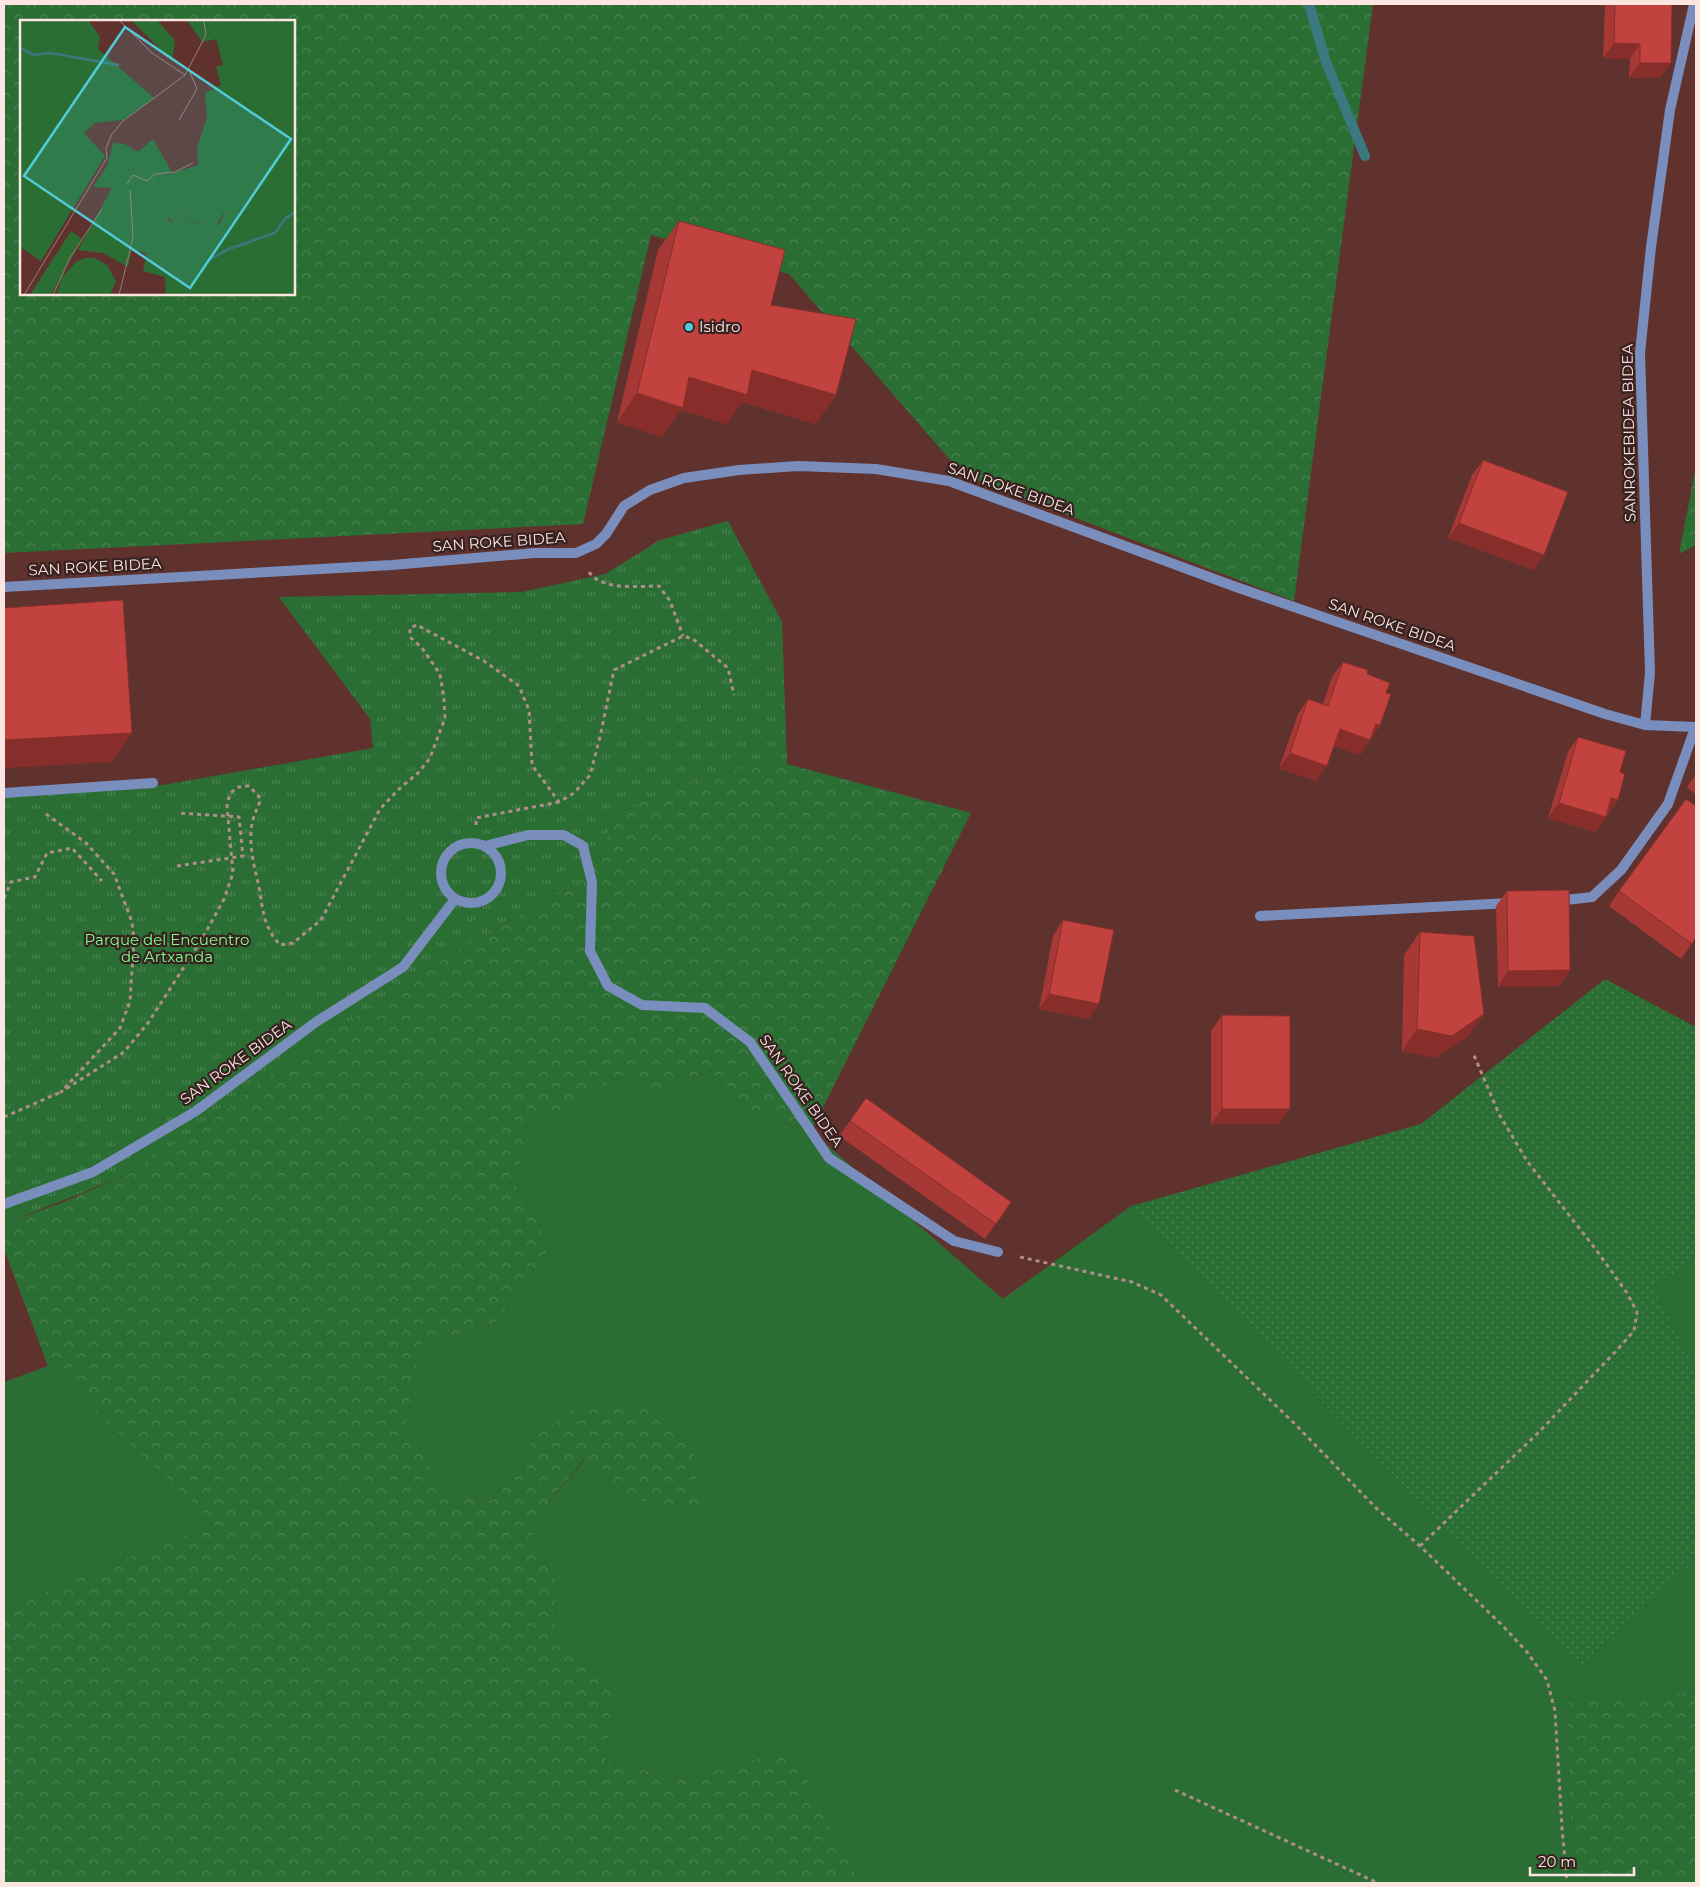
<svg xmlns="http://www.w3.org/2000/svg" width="1700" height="1887" font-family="Montserrat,sans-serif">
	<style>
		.grass { fill: #2b6e34 }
		.forest { fill: url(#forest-crowns); fill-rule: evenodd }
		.park { fill: url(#park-tufts) }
		.garden { fill: url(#garden-dots) }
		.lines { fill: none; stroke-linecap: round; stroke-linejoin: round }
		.stream { stroke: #3b7981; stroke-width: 10 }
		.path { stroke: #b08d8a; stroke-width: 3; stroke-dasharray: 4 4; stroke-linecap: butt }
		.service { stroke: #798ebc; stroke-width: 10 }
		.minor { stroke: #798ebc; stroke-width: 10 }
		.path-bridge { stroke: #b08d8a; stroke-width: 3; stroke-dasharray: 4 4; stroke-linecap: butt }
		.wall { fill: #a63935 }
		.shaded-wall { fill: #872e2b }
		.building { fill: #c1423e; stroke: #872e2b }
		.poi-dot { fill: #52cbd9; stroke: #36211f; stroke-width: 2 }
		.labels { text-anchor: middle; stroke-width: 4.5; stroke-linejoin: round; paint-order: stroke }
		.poi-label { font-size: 15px; fill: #fde5e2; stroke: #36211f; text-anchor: start }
		.street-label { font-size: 15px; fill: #fde5e2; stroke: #36211f }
		.park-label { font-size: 15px; fill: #7eff8b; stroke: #36211f }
		.inset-river { fill: none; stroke: #3b7981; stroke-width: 2.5 }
		.inset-road { fill: none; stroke: #9e7a76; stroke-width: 1 }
		.view { fill: #52cbd9; fill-opacity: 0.15; stroke: #52cbd9; stroke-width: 2.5 }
		.inset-edge { fill: none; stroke: #fde5e2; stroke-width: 2.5 }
	</style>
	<defs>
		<pattern id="forest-crowns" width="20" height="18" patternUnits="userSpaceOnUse" patternTransform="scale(1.25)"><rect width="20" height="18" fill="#2b6e34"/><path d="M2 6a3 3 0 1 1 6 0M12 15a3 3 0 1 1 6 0" fill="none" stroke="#4b8351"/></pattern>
		<pattern id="park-tufts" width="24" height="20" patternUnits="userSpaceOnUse" patternTransform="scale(1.25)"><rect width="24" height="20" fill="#2b6e34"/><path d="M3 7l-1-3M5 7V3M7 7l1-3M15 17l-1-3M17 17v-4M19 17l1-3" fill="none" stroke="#4b8351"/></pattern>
		<pattern id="garden-dots" width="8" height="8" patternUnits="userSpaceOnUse" patternTransform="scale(1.25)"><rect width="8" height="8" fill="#2b6e34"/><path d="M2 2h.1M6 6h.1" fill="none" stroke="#4b8351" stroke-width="1.8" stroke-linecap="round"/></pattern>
	</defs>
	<rect width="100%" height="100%" fill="#5f322e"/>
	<path class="grass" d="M 710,1071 L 755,1112 L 811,1131 L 1003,1299 L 1131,1206 L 1580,1667 L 1696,1560 L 1696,1691 L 1566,1704 L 1573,1883 L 860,1883 L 792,1751 L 681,1780 L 606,1760 L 613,1679 L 556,1637 L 555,1580 L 529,1527 L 585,1459 L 621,1498 L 698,1508 L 540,1432 L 492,1500 L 444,1492 L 406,1425 L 420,1345 L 495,1323 L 551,1247 L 516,1185 L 528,1123 L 578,1105 L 617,1077 L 660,1090 Z
		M 1696,1257 L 1696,1370 L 1653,1288 Z
		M 48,1366 L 215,1523 L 4,1608 L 4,1382 Z"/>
	<path class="forest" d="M 4,4 L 1373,4 L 1294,601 L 963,475 L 789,274 L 651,235 L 583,524 L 4,553 ZM 21,21 L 294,21 L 294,294 L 21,294 Z
		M 1696,466 L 1696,545 L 1679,554 Z
		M 787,764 L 971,813 L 811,1131 L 755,1112 L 710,1071 L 660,1090 L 617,1077 L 578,1105 L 528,1123 L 516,1185 L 551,1247 L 495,1323 L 420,1345 L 406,1425 L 444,1492 L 492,1500 L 540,1432 L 572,1411 L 643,1405 L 694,1449 L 698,1508 L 621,1498 L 584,1459 L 529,1527 L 555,1580 L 556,1637 L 613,1679 L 606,1760 L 681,1780 L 792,1750 L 860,1883 L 4,1883 L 4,1608 L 214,1523 L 48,1366 L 4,1249 L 4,1224 L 61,1203 L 129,1174 L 217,1117 L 273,1071 L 447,957 L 523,913 L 569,889 L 600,865 L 612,817 L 677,785 L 752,766 Z
		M 1696,1691 L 1696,1883 L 1573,1883 L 1566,1703 Z"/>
	<path class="park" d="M 728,521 L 782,622 L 787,764 L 752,766 L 677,785 L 612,817 L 600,866 L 569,889 L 523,913 L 447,957 L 273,1071 L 217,1117 L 129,1174 L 4,1224 L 4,793 L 163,785 L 373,748 L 370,719 L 279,597 L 522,592 L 605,574 L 660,540 Z"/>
	<path class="garden" d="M 1605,979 L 1696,1027 L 1696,1257 L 1653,1288 L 1696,1370 L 1696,1560 L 1580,1667 L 1131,1206 L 1421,1124 Z"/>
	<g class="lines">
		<path class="stream" d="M 1309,4 L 1326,62 L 1365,156"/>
		<path class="path" d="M 589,572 C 602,591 639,586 659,586 L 670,601 L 683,636
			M 46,814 L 86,843 L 114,874 L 132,922 L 134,940 L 130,1001 L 120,1028 L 61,1092 L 124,1052 L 148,1023 L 202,939 L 224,899 L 233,873 L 227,806 C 229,792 235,785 249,786 L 261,799 C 256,811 251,821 251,833 C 250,852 255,869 259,887 C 263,910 263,926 280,945 L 293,943 L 321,920 L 380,809 L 399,789 L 418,773 L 430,758 L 445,718 L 444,699 L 440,674 L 422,648 L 410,637 L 410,628 L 417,625 L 484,661 L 519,686 L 529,710 L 532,765 L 559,802 L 574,793 L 590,775 L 600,737 L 614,670 L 683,636 L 693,639 L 728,668 L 734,695
			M 476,825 L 476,818 L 559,802
			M 4,898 L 11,882 L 35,877 L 47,853 L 72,848 L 102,881
			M 4,1117 L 61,1092
			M 1020,1257 L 1132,1282 L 1161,1295 L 1295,1424 L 1376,1508 L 1420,1546 L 1503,1626 L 1527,1652 L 1547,1680 L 1555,1711 L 1562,1828 L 1567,1883
			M 1420,1546 L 1538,1433 L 1617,1350 L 1634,1331 L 1637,1312 L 1627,1293 L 1597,1251 L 1527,1161 L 1499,1114 L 1473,1053
			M 1175,1790 L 1378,1883"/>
		<path class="service" d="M 4,793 L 153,783
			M 485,846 L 528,835 L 564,835 L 583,846 L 592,882 L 590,951 L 608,986 L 642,1005 L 705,1008 L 750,1042 L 829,1158 L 954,1241 L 998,1252
			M 1557,901 L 1592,897 L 1621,870 L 1668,804 L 1695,728
			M 1260,916 L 1510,903"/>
		<path class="minor" d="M 4,587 L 392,565 L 535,553 L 576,553 L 596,544 L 606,534 L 624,506 L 650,490 L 684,478 L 739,470 L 798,466 L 876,469 L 949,481 L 1236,587 L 1605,714 L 1645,725 L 1696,727
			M 1645,725 L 1650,673 L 1640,353 L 1651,247 L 1670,110 L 1694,4
			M441 873a30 30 0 1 1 60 0a30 30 0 1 1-60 0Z
			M 4,1204 L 93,1172 L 196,1111 L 316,1022 L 403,967 L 455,899"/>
		<path class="path-bridge" d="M 177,866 L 243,856 L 239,817 L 179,813"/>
	</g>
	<path class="wall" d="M 1605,4 L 1672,4 L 1660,78 L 1629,78 L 1630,59 L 1603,58 Z
		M 679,221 L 771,305 L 816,424 L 742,402 L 727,424 L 681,410 L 662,437 L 617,422 L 658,250 Z
		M 1483,460 L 1534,570 L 1448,538 L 1472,475 Z
		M 1343,662 L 1367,674 L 1386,693 L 1380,725 L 1360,755 L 1334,746 L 1316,781 L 1279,768 L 1298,714 L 1308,699 L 1323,704 L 1332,677 Z
		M 1578,737 L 1620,772 L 1618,800 L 1596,832 L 1548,818 L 1568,752 Z
		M 1696,774 L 1696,795 L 1687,787 Z
		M 1507,891 L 1570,970 L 1559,986 L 1498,987 L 1496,906 Z
		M 1619,891 L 1696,938 L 1681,959 L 1609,906 Z
		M 1063,920 L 1089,1019 L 1039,1009 L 1053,936 Z
		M 1420,932 L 1484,1014 L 1468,1036 L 1436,1058 L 1402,1051 L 1404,955 Z
		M 1222,1015 L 1279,1124 L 1211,1124 L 1211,1031 Z
		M 866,1098 L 1011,1202 L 985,1239 L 839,1136 Z"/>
	<path class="shaded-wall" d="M 1614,43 L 1640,44 L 1630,59 L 1603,58 Z
		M 1640,63 L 1671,63 L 1660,78 L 1629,78 Z
		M 752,370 L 836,395 L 816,424 L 742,402 L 727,424 L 681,410 L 662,437 L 617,422 L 637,393 L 689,377 Z
		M 1459,523 L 1544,555 L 1534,570 L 1448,538 Z
		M 1376,724 L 1380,725 L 1360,755 L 1329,744 L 1340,729 Z
		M 132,733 L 112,762 L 4,768 L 4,740 Z
		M 1290,753 L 1327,766 L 1316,781 L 1279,768 Z
		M 1611,798 L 1618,800 L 1607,815 L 1601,813 Z
		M 1559,803 L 1606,817 L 1596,832 L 1548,818 Z
		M 1570,970 L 1559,986 L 1498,987 L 1508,971 Z
		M 1049,994 L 1099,1004 L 1089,1019 L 1039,1009 Z
		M 1484,1014 L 1468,1036 L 1436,1058 L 1402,1051 L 1417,1029 Z
		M 1222,1109 L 1290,1109 L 1279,1124 L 1211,1124 Z"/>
	<path class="building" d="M 1615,4 L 1672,4 L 1671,63 L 1640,63 L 1640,44 L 1614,43 Z
		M 679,221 L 785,250 L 771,305 L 856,319 L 836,395 L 752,370 L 747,395 L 689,377 L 683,408 L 637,393 Z
		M 1483,460 L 1568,492 L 1544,555 L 1459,523 Z
		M 123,600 L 132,733 L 4,740 L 4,608 Z
		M 1343,662 L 1368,670 L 1367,674 L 1390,683 L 1386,693 L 1391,694 L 1380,725 L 1376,724 L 1370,740 L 1340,729 L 1327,766 L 1290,753 L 1308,699 L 1328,706 Z
		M 1578,737 L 1626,751 L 1620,772 L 1625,774 L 1618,800 L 1611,798 L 1606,817 L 1559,803 Z
		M 1686,799 L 1696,806 L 1696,937 L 1692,944 L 1619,891 Z
		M 1569,890 L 1570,970 L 1508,971 L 1507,891 Z
		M 1063,920 L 1114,930 L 1099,1004 L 1049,994 Z
		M 1420,932 L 1474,936 L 1484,1014 L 1452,1036 L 1417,1029 Z
		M 1222,1015 L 1290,1016 L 1290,1109 L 1222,1109 Z
		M 866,1098 L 1011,1202 L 996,1224 L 850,1121 Z"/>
	<circle class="poi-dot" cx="689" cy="327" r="5"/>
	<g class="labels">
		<g class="poi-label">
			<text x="699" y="332">Isidro</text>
		</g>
		<g class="street-label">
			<text transform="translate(1629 433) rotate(-91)" y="5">SANROKEBIDEA BIDEA</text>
			<text transform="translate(1011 489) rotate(19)" y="5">SAN ROKE BIDEA</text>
			<text transform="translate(499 542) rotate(-4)" y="5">SAN ROKE BIDEA</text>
			<text transform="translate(95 567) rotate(-3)" y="5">SAN ROKE BIDEA</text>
			<text transform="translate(1392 625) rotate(19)" y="5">SAN ROKE BIDEA</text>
			<text transform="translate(236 1062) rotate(-36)" y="5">SAN ROKE BIDEA</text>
			<text transform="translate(801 1091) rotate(55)" y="5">SAN ROKE BIDEA</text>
		</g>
		<g class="park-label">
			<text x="167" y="945">Parque del Encuentro<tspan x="167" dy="17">de Artxanda</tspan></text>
		</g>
	</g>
	<g transform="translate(20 20)">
		<rect width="275" height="275" fill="#5f322e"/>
		<path d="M 181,0 L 275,0 L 275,103 L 254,107 L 271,135 L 243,195 L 205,191 L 195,207 L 170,200 L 167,191 L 178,184 L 162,194 L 165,202 L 162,206 L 154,205 L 134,176 L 140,157 L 178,145 L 177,128 L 244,116 L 215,87 L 215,65 L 201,65 L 196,47 L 203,45 L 201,38 L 211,34 L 211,16 L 182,22 ZM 151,228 L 145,257 L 123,251 L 127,233 ZM 65,238 L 75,238 L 87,245 L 96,261 L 90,275 L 36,275 L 42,257 L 57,241 Z" fill="#2b6e34"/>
		<path d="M 0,0 L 68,0 L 80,17 L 78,29 L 134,78 L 103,100 L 75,103 L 64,113 L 85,136 L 21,241 L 0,227 ZM 111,0 L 137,0 L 155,21 L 152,41 ZM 167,0 L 181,0 L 182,22 ZM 275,103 L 275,275 L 146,275 L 145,257 L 151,228 L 127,233 L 112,230 L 116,159 L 112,151 L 118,132 L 133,119 L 152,152 L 140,157 L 134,176 L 146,182 L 150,191 L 147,199 L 154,205 L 162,206 L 165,202 L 162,190 L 166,183 L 173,181 L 178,184 L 167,192 L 170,200 L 181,204 L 188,202 L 195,207 L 201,202 L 205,191 L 243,195 L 271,135 L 247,120 L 254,107 Z" fill="#2b6e34"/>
		<path d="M 93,123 L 105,124 L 118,132 L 112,151 L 116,159 L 115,215 L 108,247 L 83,233 L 58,230 L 92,168 L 73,167 L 87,146 ZM 51,211 L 62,219 L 31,275 L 10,275 Z" fill="#2b6e34"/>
		<path d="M 212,15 L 212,34 L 201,38 L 196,18 ZM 201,65 L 215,65 L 216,87 L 240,90 L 244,116 L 177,128 L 187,98 L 185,73 Z" fill="#2b6e34"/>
		<path class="inset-river" d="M 0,27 L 13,35 L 30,33 L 99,45M 189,240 L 209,229 L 255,213 L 265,199 L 275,192"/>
		<path class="inset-road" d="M 99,0 L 132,33 L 165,55M 159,100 L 177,69 L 169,50M 107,164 L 113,155 L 127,161 L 135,154 L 155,152 L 173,143M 4,275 L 87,138 L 86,128 L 92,114 L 103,101 L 165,55 L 186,15 L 184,0M 33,275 L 50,238 L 82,189M 99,275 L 113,218 L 110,170"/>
		<path class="view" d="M 105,7 L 271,119 L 170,268 L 4,156 Z"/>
		<rect width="275" height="275" class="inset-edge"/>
	</g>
	<rect width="1700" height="1887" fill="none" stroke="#fde5e2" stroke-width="10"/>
	<path d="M1530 1867v8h104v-8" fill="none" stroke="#fde5e2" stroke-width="2.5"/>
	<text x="1538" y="1867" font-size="15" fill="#fde5e2" stroke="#36211f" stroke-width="4" paint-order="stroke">20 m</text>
</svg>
